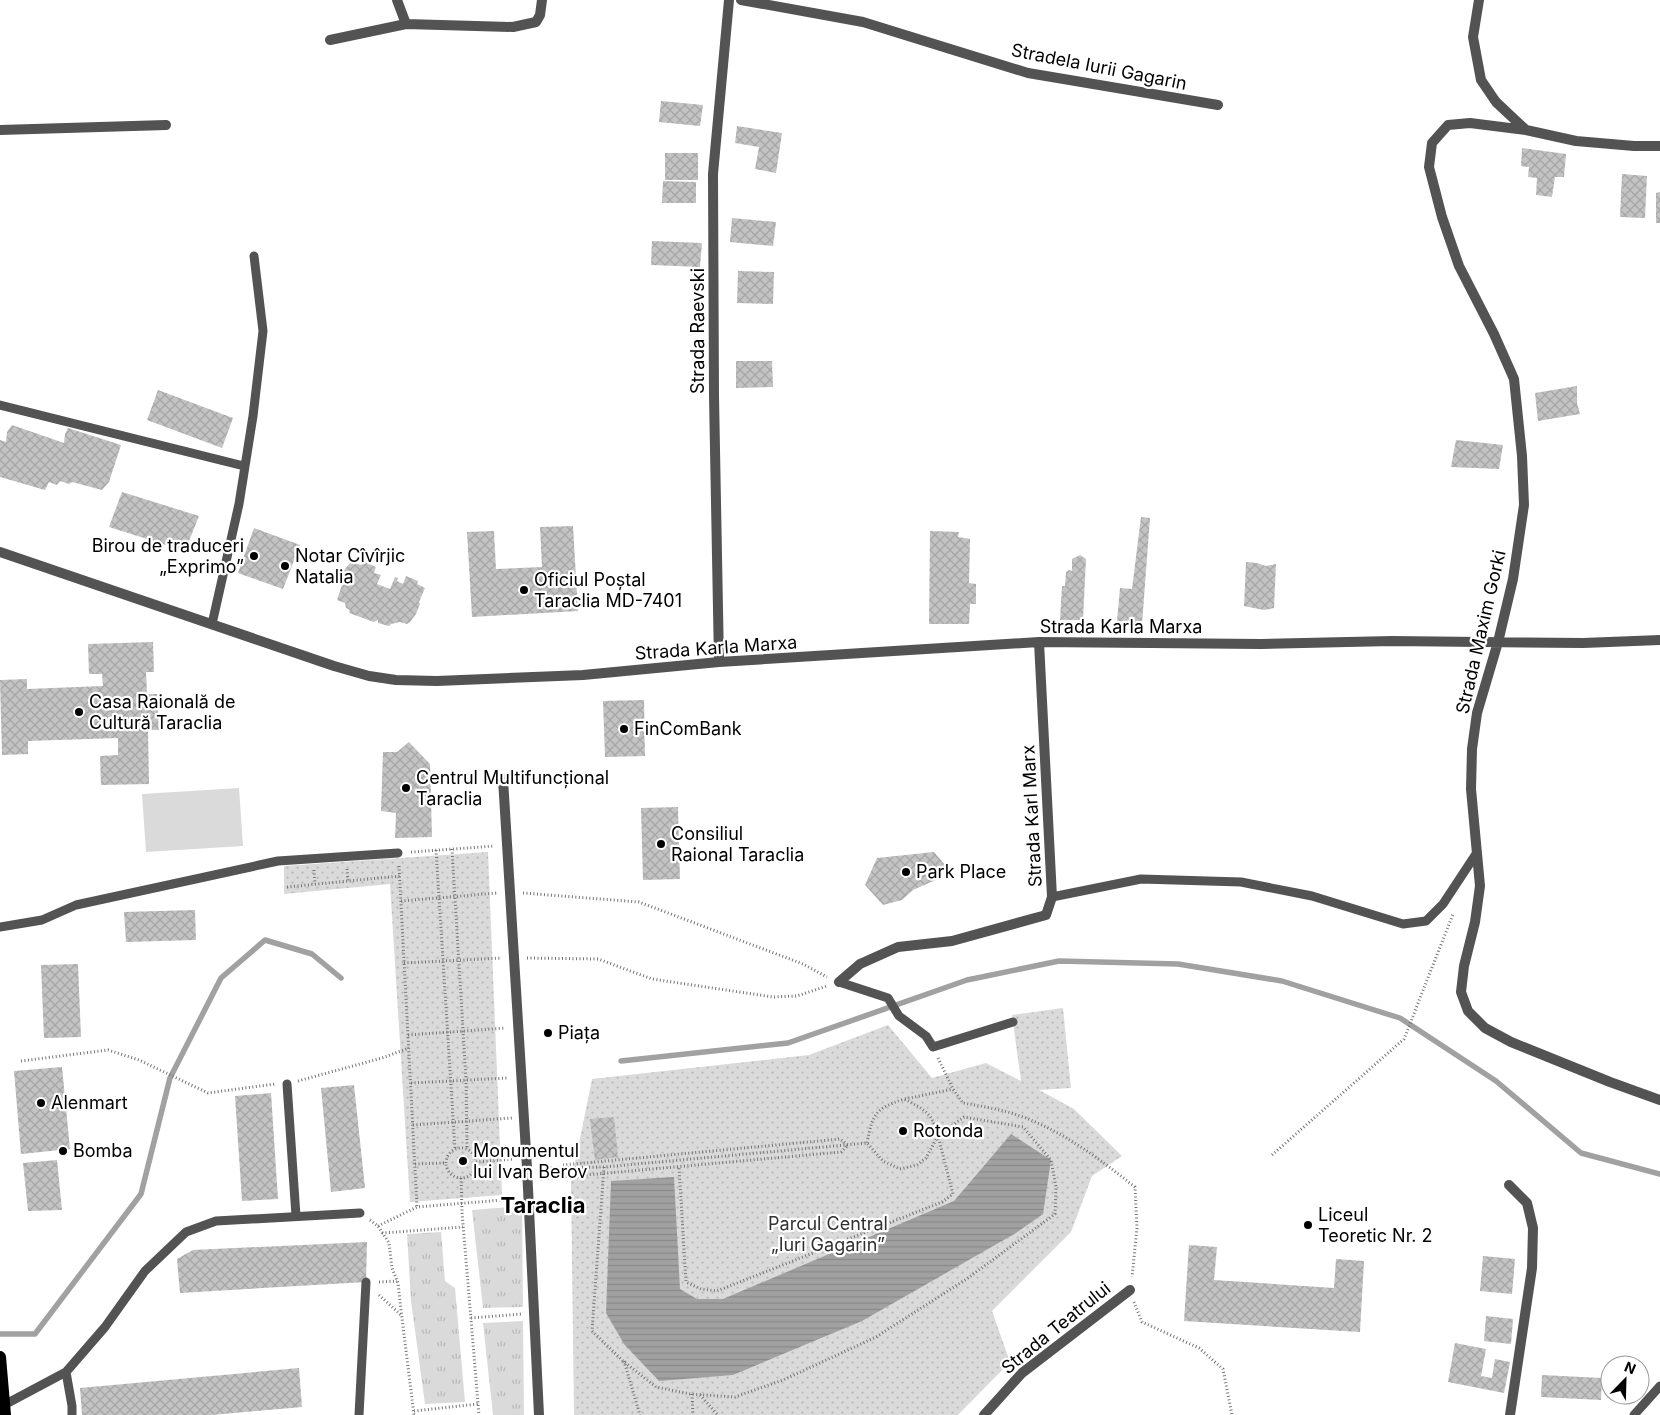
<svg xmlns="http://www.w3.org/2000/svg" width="1660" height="1415" font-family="Inter,sans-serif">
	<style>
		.grass { fill: url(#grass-tufts) }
		.park { fill: url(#park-dots) }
		.garden { fill: #dadada }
		.water { fill: url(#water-rules) }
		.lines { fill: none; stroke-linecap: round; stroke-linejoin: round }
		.stream { stroke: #a1a1a1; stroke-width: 5.5 }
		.building { fill: url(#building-cross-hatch) }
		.path { stroke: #757575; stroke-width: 3; stroke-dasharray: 1 2.5; stroke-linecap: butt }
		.service { stroke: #535353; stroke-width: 9 }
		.pedestrian { stroke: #535353; stroke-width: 10 }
		.minor { stroke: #535353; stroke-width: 10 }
		.primary { stroke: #000; stroke-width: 12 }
		.poi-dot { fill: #000; stroke: #fff; stroke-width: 2 }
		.labels { text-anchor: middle; stroke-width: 4.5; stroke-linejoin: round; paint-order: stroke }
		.street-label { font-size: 18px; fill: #000; stroke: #fff }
		.poi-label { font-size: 18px; fill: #000; stroke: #fff; text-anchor: start }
		.park-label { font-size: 18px; fill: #313131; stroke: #fff }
		.district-label { font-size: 22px; font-weight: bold; fill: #000; stroke: #fff }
	</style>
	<defs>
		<pattern id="grass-tufts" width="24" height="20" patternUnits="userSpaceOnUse" patternTransform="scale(1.25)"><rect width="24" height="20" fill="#dadada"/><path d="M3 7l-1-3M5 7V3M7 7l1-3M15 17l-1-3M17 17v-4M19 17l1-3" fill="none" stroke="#b9b9b9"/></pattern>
		<pattern id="park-dots" width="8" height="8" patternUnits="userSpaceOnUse" patternTransform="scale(1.25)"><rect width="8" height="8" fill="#dadada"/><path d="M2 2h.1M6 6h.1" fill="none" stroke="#b9b9b9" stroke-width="1.8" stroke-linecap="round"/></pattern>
		<pattern id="water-rules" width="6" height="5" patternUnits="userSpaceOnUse" patternTransform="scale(1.25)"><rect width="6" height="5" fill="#a1a1a1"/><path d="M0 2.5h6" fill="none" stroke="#898989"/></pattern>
		<pattern id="building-cross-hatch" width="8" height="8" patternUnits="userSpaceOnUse" patternTransform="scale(1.25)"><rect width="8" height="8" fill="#c3c3c3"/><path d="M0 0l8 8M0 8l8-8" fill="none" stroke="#a6a6a6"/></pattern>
	</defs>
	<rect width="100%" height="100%" fill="#fff"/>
	<path class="grass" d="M 522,1206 L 523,1307 L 483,1308 L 472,1210 Z
		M 441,1232 L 445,1281 L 455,1288 L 465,1402 L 425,1404 L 411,1301 L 407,1234 Z
		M 523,1321 L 524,1415 L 493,1415 L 483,1323 Z"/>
	<path class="park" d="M 488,852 L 502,1195 L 410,1202 L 390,884 L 284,894 L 284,866 Z
		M 1063,1008 L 1071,1088 L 1039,1090 L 1074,1109 L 1122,1156 L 1092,1176 L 1071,1232 L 992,1311 L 1010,1362 L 958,1415 L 574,1415 L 571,1183 L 592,1079 L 809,1055 L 888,1025 L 932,1078 L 986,1063 L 1021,1081 L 1012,1015 Z"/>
	<path class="garden" d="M 239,788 L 243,846 L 146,852 L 142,794 Z"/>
	<path class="water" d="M 1011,1134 L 1051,1160 L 1043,1214 L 1016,1233 L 862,1321 L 733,1375 L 659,1381 L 624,1344 L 606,1313 L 611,1181 L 674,1177 L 680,1289 L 697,1299 L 723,1299 L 954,1201 Z"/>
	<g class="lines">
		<path class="stream" d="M 621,1061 L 788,1043 L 967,980 L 1059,961 L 1178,964 L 1282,981 L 1400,1018 L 1496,1081 L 1581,1153 L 1660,1174
			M 0,1334 L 35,1334 L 141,1194 L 170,1078 L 221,978 L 265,940 L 312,954 L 341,978"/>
	</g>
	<path class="building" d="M 661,101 L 703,105 L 700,126 L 659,122 Z
		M 737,126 L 782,133 L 776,173 L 755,169 L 759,147 L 735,143 Z
		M 1522,148 L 1566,154 L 1564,177 L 1555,177 L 1552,197 L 1536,195 L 1537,178 L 1528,177 L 1529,167 L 1521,166 Z
		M 665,153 L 698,153 L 698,180 L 665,180 Z
		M 1622,174 L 1647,176 L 1645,218 L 1620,217 Z
		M 663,181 L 696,182 L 696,203 L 662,203 Z
		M 1660,192 L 1660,223 L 1656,223 L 1656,193 Z
		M 732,218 L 776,222 L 773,246 L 730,242 Z
		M 652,241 L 702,243 L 700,267 L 651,265 Z
		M 738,271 L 774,272 L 773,304 L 737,303 Z
		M 736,361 L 772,361 L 773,387 L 736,388 Z
		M 1577,386 L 1577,403 L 1580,414 L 1538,421 L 1535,393 Z
		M 158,390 L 233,418 L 222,448 L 147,420 Z
		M 12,425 L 64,443 L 65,434 L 68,428 L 121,445 L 109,482 L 102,490 L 72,482 L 69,484 L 60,481 L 57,485 L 49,482 L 45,490 L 0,477 L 0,440 L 6,442 L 7,432 Z
		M 1456,440 L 1503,445 L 1499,469 L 1451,467 Z
		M 122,492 L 199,516 L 185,551 L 109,527 Z
		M 1141,517 L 1150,518 L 1142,624 L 1117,621 L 1120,588 L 1132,589 Z
		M 573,526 L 578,611 L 472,617 L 467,532 L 494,531 L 496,569 L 542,567 L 540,527 Z
		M 254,528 L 300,545 L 283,589 L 238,573 Z
		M 930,531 L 959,532 L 958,537 L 970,539 L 969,583 L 976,584 L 976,604 L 970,604 L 969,624 L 929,624 Z
		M 1080,555 L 1086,559 L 1083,620 L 1060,620 L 1062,586 L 1065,586 L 1066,572 L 1069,570 L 1072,571 L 1072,559 Z
		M 352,561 L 361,565 L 363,561 L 376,567 L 374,573 L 381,575 L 377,584 L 390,589 L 395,577 L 398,578 L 397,581 L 403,584 L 406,576 L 418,581 L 417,584 L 425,588 L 419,602 L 420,604 L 416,614 L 410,622 L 407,624 L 400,622 L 391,624 L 389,626 L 378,623 L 378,620 L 374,622 L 349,613 L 350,610 L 346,608 L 345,603 L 337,600 L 343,582 L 339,581 L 344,570 Z
		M 1246,562 L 1257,563 L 1266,566 L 1276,564 L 1274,608 L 1264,610 L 1244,606 Z
		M 153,642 L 154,672 L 146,672 L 147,694 L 157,694 L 159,730 L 148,730 L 149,784 L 101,785 L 100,756 L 118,755 L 118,738 L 28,741 L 28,754 L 2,755 L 0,680 L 27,679 L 27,689 L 103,686 L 102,674 L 89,674 L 88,644 Z
		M 644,700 L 645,756 L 605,757 L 603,701 Z
		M 409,742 L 430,764 L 432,837 L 395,838 L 396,813 L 381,811 L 383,752 L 397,752 Z
		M 678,807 L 680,879 L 643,880 L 641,808 Z
		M 934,852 L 945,865 L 938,879 L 913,890 L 902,900 L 883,905 L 865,885 L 877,858 Z
		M 195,910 L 196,940 L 126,942 L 124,912 Z
		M 78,964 L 81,1037 L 44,1038 L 41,965 Z
		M 62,1067 L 70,1149 L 21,1154 L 14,1071 Z
		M 354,1085 L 365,1188 L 331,1192 L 321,1088 Z
		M 271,1093 L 278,1199 L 242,1201 L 235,1096 Z
		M 614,1117 L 618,1157 L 595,1160 L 590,1119 Z
		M 57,1160 L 62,1210 L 28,1211 L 23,1163 Z
		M 367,1242 L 366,1282 L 180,1293 L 177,1259 L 193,1250 Z
		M 1189,1245 L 1217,1247 L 1214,1280 L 1334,1288 L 1336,1259 L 1364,1261 L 1360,1332 L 1184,1321 Z
		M 1483,1256 L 1515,1259 L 1512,1294 L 1480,1291 Z
		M 1486,1316 L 1513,1319 L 1511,1344 L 1484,1341 Z
		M 1455,1343 L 1486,1349 L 1481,1376 L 1492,1378 L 1495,1359 L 1510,1362 L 1504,1393 L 1448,1382 Z
		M 299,1368 L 302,1407 L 212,1415 L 82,1415 L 80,1388 Z
		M 1542,1375 L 1602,1378 L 1601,1400 L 1541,1397 Z"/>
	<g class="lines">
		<path class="path" d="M 452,849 L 466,1080 L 467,1149
			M 436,850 L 455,1149
			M 411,852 L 494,846
			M 399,866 L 417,1207
			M 347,869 L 348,881
			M 314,870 L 315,884
			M 287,887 L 400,876
			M 523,893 L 639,902 L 803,964 L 827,977
			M 401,901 L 497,893
			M 527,958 L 598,959 L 652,979 L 773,997 L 797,996 L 827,986
			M 404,963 L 501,958
			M 408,1035 L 505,1028
			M 938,1058 L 953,1089 L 963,1103 C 986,1107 1011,1111 1033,1121 C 1071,1137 1103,1162 1135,1187 L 1137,1228 L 1132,1277
			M 21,1061 L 108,1050 L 139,1060 L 208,1093 L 275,1084
			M 298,1081 L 382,1058 L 409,1048
			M 411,1083 L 507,1078
			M 905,1099 L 953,1089
			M 413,1125 L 512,1118
			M446 1163a15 15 0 1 1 30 0a15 15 0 1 1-30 0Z
			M 1272,1155 L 1404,1039 L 1453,914
			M 476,1162 L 513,1159
			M 415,1164 L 445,1163
			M 604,1167 L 592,1331 L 623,1361 L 656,1387 L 690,1394 L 735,1397 L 783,1380 L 876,1337 L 968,1278 L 1055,1214 L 1056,1187 L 1051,1160 L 1023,1127 L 964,1117 L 938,1136 L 953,1194 L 942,1202 L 717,1291 L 701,1289 L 686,1282 L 679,1167
			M 540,1168 L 604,1167 L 867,1143 L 883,1161 L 900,1169 L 917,1165 L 926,1158 L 938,1136 C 932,1112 925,1110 904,1099 C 875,1109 873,1113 867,1143
			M 461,1178 L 462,1212 L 479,1415
			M 541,1179 L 841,1152 L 848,1145 L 840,1139 L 563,1165
			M 370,1220 L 378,1226 L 389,1243 L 392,1268 L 398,1283 L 401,1310 L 414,1415
			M 378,1226 L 417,1207 L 515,1199
			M 382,1233 L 463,1227
			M 379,1282 L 397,1281
			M 379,1295 L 402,1316
			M 1134,1302 L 1142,1322 L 1199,1348 L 1223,1369 L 1232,1415
			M 471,1318 L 522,1314
			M 624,1361 L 640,1415
			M 692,1394 L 693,1415
			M 700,1395 L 718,1415
			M 414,1411 L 478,1404"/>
		<path class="service" d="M 0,405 L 244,466
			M 212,624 L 239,504 L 253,416 L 263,331 L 254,256
			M 1052,897 L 1141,879 L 1241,882 L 1312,896 L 1403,924 L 1426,921 L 1443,904 L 1476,854
			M 0,927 L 42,920 L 76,905 L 278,861 L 398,853
			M 839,982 L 888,998 L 899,1016 L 926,1036 L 933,1047 L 1013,1022
			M 287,1084 L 296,1216
			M 66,1372 L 72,1406 L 72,1415
			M 4,1405 L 66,1372 L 105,1327 L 145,1271 L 186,1232 L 216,1221 L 360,1213
			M 359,1415 L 366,1282
			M 1634,1415 L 1660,1386"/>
		<path class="pedestrian" d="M 503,779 L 527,1168"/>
		<path class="minor" d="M 397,0 L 406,24
			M 741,0 L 863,22 L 1028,73 L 1218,105
			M 1479,0 L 1473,37 L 1481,80 L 1496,102 L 1526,130
			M 330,40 L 406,24 L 513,27 L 536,22 L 540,15 L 542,0
			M 0,130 L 166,125
			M 1660,146 L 1634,146 L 1576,141 L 1526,130 L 1470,123 L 1448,125 L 1432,143 L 1429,167 L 1442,217 L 1459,266 L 1494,334 L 1514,379 L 1522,456 L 1524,505 L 1513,579 L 1498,642 L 1477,713 L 1472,749 L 1471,789 L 1480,886 L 1475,922 L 1464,966 L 1461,992 L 1468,1011 L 1485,1028 L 1511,1042 L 1610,1082 L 1660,1100
			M 0,552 L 334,666 L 369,676 L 396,680 L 437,681 L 583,675 L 719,662 L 1039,642 L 1261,644 L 1392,641 L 1583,643 L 1660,640
			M 719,662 L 714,396 L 713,174 L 729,0
			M 839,982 L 860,964 L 898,947 L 952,941 L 1046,915 L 1052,897 L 1039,642
			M 527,1168 L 539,1415
			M 1509,1185 L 1527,1203 L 1533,1228 L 1532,1268 L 1510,1415
			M 984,1415 L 1022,1373 L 1130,1290"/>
		<path class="primary" d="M 0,1357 L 5,1415"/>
	</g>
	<g class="poi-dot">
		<circle cx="254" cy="556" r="5"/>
		<circle cx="285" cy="566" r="5"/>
		<circle cx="524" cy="590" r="5"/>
		<circle cx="79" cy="712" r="5"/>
		<circle cx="624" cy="729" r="5"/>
		<circle cx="406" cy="788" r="5"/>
		<circle cx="661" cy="844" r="5"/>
		<circle cx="906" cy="872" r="5"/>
		<circle cx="548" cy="1033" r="5"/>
		<circle cx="41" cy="1103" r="5"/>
		<circle cx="903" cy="1131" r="5"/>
		<circle cx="63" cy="1151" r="5"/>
		<circle cx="463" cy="1161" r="5"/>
		<circle cx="1308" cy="1225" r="5"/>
	</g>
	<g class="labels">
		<g class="street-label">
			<text transform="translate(1099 67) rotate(11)" y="6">Stradela Iurii Gagarin</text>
			<text transform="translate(698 331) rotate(-90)" y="6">Strada Raevski</text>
			<text x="1121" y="633">Strada Karla Marxa</text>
			<text transform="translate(1481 632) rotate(-77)" y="6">Strada Maxim Gorki</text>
			<text transform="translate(716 648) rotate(-4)" y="6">Strada Karla Marxa</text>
			<text transform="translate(1032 816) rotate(-93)" y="6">Strada Karl Marx</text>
			<text transform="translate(1056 1328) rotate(-39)" y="6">Strada Teatrului</text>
		</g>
		<g class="poi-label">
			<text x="244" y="552" text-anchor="end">Birou de traduceri<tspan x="244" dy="21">„Exprimo”</tspan></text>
			<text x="295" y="562">Notar Cîvîrjic<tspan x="295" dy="21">Natalia</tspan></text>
			<text x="534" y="586">Oficiul Poștal<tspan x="534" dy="21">Taraclia MD-7401</tspan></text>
			<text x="89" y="708">Casa Raională de<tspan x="89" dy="21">Cultură Taraclia</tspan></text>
			<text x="634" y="735">FinComBank</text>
			<text x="416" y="784">Centrul Multifuncțional<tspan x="416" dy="21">Taraclia</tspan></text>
			<text x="671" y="840">Consiliul<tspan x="671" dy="21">Raional Taraclia</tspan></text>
			<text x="916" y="878">Park Place</text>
			<text x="558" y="1039">Piața</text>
			<text x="51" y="1109">Alenmart</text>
			<text x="913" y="1137">Rotonda</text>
			<text x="73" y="1157">Bomba</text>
			<text x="473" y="1157">Monumentul<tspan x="473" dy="21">lui Ivan Berov</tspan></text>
			<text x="1318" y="1221">Liceul<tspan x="1318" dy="21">Teoretic Nr. 2</tspan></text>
		</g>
		<g class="park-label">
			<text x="828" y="1230">Parcul Central<tspan x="828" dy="21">„Iuri Gagarin”</tspan></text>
		</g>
		<g class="district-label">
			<text x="543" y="1213">Taraclia</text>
		</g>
	</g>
	<g transform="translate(1625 1380) rotate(23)"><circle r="24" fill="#ffffff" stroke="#999999"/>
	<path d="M0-4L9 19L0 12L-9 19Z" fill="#000000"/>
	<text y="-8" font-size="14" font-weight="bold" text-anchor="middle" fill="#000000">N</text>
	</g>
</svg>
